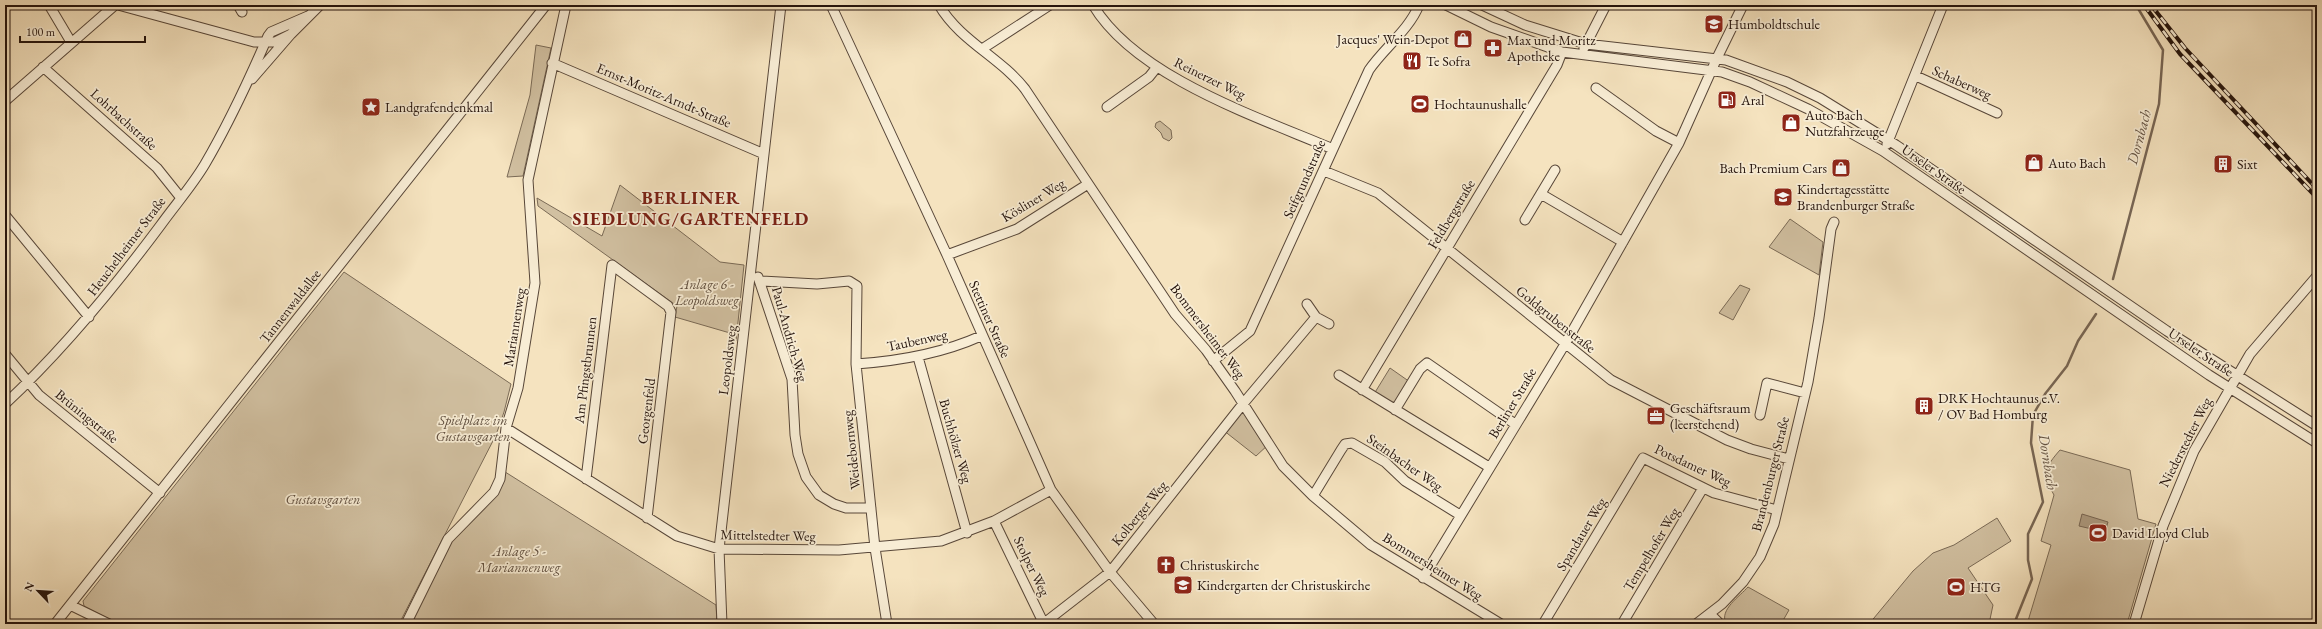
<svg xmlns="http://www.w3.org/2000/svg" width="2322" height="629" font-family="'EB Garamond',serif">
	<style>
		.green { fill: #d1c0a1; stroke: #7a6a56 }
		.water { fill: #ae9c82; stroke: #776553 }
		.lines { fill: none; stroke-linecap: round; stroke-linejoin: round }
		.stream { stroke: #776553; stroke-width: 2.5 }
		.minor-casing { stroke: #584739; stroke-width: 11 }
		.minor { stroke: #f8edd5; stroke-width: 9 }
		.rail-casing { stroke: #24130c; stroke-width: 4 }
		.rail { stroke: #f8edd5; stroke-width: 2.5; stroke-dasharray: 8; stroke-linecap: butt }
		.labels { text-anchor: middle; stroke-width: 3.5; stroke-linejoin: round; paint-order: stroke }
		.poi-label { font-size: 14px; fill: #24130c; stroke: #f8edd5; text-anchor: start }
		.street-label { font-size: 14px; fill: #24130c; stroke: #f8edd5 }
		.park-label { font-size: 14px; font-style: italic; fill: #615040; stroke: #f8edd5 }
		.water-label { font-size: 15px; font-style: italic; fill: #625141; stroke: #f8edd5 }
		.district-label { font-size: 18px; font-weight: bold; letter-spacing: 1px; fill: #7a1f14; stroke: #f8edd5 }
	</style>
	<rect width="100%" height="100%" fill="#f5e3bf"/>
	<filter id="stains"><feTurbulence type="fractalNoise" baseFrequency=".005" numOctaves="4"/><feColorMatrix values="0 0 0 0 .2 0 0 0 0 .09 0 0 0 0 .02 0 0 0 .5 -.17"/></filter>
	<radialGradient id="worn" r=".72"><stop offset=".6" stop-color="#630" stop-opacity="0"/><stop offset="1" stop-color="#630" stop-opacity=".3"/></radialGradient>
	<path class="green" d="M 536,45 L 551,48 L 523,176 L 507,177 L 530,95 Z
		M 1160,121 L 1171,130 L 1172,138 L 1169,141 L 1163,138 L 1161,133 L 1155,127 L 1156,123 Z
		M 620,185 L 720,262 L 744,265 L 736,341 L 730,333 L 675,317 L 677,306 L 538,206 L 537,198 L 602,236 Z
		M 1790,219 L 1823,242 L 1819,275 L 1769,247 Z
		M 344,272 L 511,384 L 504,412 L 496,435 L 399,624 L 119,624 L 84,606 L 83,601 Z
		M 1740,285 L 1750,289 L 1733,320 L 1719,313 Z
		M 1390,368 L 1410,382 L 1398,401 L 1390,403 L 1374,394 Z
		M 1242,405 L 1269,444 L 1256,456 L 1223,430 Z
		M 2060,450 L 2130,470 L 2138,519 L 2156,524 L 2127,624 L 2037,624 L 2028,621 L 2051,545 L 2041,541 L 2054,495 C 2042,474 2045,467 2060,450 Z
		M 502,470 L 716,605 L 717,624 L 406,624 L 448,539 L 494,492 Z
		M 1997,518 L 2011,541 L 1968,568 L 1993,605 L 1989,624 L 1939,624 L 1935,621 L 1937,624 L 1869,624 L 1913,571 L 1933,553 L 1954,545 Z
		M 1748,587 L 1789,610 L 1781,624 L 1726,623 C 1719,610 1740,596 1748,587 Z"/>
	<path class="water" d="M 2082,514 L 2108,522 L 2105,532 L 2079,526 Z"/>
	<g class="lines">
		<path class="stream" d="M 2113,279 L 2159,104 L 2163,50 L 2136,5
			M 2014,624 L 2032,579 L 2028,560 L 2028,534 L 2043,502 L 2031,443 L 2033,415 L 2045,394 L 2067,366 L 2078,341 L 2096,314"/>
		<defs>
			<path id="minor" d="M 49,5 L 71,42
				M 118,5 L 254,42 L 275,42 L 291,34
				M 238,5 L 242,12
				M 831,5 L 947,255 L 1051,490 L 1110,572 L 1154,624
				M 939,5 C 960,41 1000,57 1025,89 L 1175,314 L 1206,350 L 1235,391 L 1283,466 L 1313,496 L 1371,545 L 1501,624
				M 1093,5 C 1136,77 1258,117 1333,149
				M 1446,5 L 1491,27 L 1562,52 L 1722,72 L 1750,82 L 1808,109 L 1883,151 L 2209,375 L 2317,443
				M 1482,5 L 1525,25 L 1586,44 L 1726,60 L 1787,82 L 1820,98 L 1896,145 L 2167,331 L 2317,426
				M 1584,48 L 1606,5
				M 982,49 L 1050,5
				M 552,63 L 764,154
				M 43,67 L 157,168 L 181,198
				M 1916,76 L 1997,113
				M 252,79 L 291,34 L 320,5
				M 1596,88 L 1656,131 L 1679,143
				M 5,101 L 115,5
				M 1107,107 L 1149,77 L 1157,67
				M 1887,144 L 1943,5
				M 1324,171 L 1378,193 L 1611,380 L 1727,440 L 1751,449 L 1789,459
				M 1541,194 L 1623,242
				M 5,215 L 89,317
				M 1525,220 L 1555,170
				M 947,255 L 1017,229 L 1088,184
				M 758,277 L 792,379 L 795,435 L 798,454 L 806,477 L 819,495 L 834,504 L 846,508 L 871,508
				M 760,281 L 817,284 L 849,281 L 857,286 L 856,364 L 875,548 L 887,624
				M 1316,317 L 1329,324
				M 5,354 L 39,395 L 160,493
				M 918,357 L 967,533
				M 1213,361 L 1250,331 L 1369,70 C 1384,48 1409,30 1419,5
				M 856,364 C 900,361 941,354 981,336
				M 1339,375 L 1489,467
				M 1362,390 L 1557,65 L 1562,52
				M 5,404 C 63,350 113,289 160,226 C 175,205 192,186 205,164 C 229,123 249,80 268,36 L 271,32 L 308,16
				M 1395,410 L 1420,369 L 1427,363 L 1515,424
				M 1760,415 L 1767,383 L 1805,393
				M 506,428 L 677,536 L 719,549 L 839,550 L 941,541 L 994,521 L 1051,490
				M 586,479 L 612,265 L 668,306 L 671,312 L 647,518
				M 1313,496 L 1341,450 L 1345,444 L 1352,443 L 1385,462 L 1405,481 L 1460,515
				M 994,521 L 1044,624
				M 1423,578 L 1565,344 L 1679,143 L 1717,58 L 1743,5
				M 70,605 L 109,624
				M 1710,614 L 1720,624
				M 55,624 L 546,5
				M 406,624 L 448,539 L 494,492 L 500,479 L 506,428 L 518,388 L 535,283 L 528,180 L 566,5
				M 722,624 L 719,549 L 781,5
				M 1043,624 L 1110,572 L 1242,405 L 1316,317 L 1307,304
				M 1543,624 L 1643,458 L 1714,493 L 1777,510
				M 1622,624 L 1703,488
				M 1696,624 L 1722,604 L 1743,582 L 1760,557 L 1774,524 L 1808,382 L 1819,318 L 1831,229 L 1834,222
				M 2134,624 L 2163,526 L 2194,451 L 2250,354 L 2317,276"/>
		</defs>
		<use href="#minor" class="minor-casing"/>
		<use href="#minor" class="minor"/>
		<defs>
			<path id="rail" d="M 2144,5 L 2180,54 L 2317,198
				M 2151,5 L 2185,48 L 2317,189"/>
		</defs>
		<use href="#rail" class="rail-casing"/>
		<use href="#rail" class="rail"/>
	</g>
	<defs>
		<symbol id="school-square" viewBox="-11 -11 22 22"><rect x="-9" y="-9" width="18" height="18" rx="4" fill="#8f2418" stroke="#f8edd5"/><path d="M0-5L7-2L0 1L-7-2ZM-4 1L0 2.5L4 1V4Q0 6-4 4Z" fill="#fff"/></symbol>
		<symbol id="shop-square" viewBox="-11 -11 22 22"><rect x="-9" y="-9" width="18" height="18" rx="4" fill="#8f2418" stroke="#f8edd5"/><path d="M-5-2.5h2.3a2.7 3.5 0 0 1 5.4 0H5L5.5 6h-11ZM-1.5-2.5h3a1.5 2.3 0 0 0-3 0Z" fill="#fff"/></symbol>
		<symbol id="pharmacy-square" viewBox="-11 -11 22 22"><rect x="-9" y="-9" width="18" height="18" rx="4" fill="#8f2418" stroke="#f8edd5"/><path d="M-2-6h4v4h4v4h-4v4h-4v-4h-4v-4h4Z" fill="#fff"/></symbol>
		<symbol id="restaurant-square" viewBox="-11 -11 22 22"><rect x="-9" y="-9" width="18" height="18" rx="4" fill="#8f2418" stroke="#f8edd5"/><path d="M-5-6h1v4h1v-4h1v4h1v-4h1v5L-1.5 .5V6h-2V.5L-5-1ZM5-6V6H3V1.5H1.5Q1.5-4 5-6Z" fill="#fff"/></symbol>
		<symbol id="fuel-square" viewBox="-11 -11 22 22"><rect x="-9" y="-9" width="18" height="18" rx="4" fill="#8f2418" stroke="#f8edd5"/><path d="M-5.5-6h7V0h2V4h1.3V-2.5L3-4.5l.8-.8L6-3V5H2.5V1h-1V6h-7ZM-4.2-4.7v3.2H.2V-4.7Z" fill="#fff"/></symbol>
		<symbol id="stadium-square" viewBox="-11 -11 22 22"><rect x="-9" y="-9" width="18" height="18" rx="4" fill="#8f2418" stroke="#f8edd5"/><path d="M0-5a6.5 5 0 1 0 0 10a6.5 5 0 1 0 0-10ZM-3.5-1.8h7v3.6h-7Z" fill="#fff"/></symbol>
		<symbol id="sight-square" viewBox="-11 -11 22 22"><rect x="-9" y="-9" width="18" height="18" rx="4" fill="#8f2418" stroke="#f8edd5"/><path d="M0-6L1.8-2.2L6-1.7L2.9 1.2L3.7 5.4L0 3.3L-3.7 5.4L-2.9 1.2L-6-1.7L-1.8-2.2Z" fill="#fff"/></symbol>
		<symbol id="building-square" viewBox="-11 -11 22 22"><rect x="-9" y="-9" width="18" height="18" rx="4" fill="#8f2418" stroke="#f8edd5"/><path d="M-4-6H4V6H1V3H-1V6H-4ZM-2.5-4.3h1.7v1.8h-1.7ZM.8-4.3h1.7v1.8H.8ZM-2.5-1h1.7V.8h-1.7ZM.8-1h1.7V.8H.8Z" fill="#fff"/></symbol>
		<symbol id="office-square" viewBox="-11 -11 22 22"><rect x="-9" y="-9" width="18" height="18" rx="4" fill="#8f2418" stroke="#f8edd5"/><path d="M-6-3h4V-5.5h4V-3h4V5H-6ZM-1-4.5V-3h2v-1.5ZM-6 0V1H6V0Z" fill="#fff"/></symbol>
		<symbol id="church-square" viewBox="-11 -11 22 22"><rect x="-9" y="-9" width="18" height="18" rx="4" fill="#8f2418" stroke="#f8edd5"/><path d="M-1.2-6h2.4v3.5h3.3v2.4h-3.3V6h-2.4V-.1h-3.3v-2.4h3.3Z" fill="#fff"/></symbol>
	</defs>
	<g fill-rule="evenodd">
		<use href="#school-square" x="1703" y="13" width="22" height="22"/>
		<use href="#shop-square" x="1452" y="28" width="22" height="22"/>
		<use href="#pharmacy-square" x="1482" y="37" width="22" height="22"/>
		<use href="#restaurant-square" x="1401" y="50" width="22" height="22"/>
		<use href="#fuel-square" x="1716" y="89" width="22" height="22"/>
		<use href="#stadium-square" x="1409" y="93" width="22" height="22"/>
		<use href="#sight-square" x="360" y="96" width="22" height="22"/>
		<use href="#shop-square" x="1780" y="112" width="22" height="22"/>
		<use href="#shop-square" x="2023" y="152" width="22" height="22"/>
		<use href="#building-square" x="2212" y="153" width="22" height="22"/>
		<use href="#shop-square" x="1830" y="157" width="22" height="22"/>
		<use href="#school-square" x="1772" y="186" width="22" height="22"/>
		<use href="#building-square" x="1913" y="395" width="22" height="22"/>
		<use href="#office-square" x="1645" y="405" width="22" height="22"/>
		<use href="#stadium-square" x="2087" y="522" width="22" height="22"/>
		<use href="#church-square" x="1155" y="554" width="22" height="22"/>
		<use href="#school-square" x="1172" y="574" width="22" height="22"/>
		<use href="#stadium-square" x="1945" y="576" width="22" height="22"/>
	</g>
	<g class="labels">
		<g class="poi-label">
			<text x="1728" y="29">Humboldtschule</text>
			<text x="1449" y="44" text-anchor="end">Jacques' Wein-Depot</text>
			<text x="1507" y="45">Max und Moritz<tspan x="1507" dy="16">Apotheke</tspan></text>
			<text x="1426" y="66">Te Sofra</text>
			<text x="1741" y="105">Aral</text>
			<text x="1434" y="109">Hochtaunushalle</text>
			<text x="385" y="112">Landgrafendenkmal</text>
			<text x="1805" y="120">Auto Bach<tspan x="1805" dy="16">Nutzfahrzeuge</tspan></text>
			<text x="2048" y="168">Auto Bach</text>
			<text x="2237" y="169">Sixt</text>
			<text x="1827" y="173" text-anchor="end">Bach Premium Cars</text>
			<text x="1797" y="194">Kindertagesstätte<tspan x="1797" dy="16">Brandenburger Straße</tspan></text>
			<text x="1938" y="403">DRK Hochtaunus e.V.<tspan x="1938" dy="16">/ OV Bad Homburg</tspan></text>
			<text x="1670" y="413">Geschäftsraum<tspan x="1670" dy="16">(leerstehend)</tspan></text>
			<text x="2112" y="538">David Lloyd Club</text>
			<text x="1180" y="570">Christuskirche</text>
			<text x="1197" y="590">Kindergarten der Christuskirche</text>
			<text x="1970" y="592">HTG</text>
		</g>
		<g class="street-label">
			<text transform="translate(1210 78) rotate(26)" y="5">Reinerzer Weg</text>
			<text transform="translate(1962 82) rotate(24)" y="5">Schaberweg</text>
			<text transform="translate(664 95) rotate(23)" y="5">Ernst-Moritz-Arndt-Straße</text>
			<text transform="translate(124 119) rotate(42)" y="5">Lohrbachstraße</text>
			<text transform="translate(1934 169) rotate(35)" y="5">Urseler Straße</text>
			<text transform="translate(1304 179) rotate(-66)" y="5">Seifgrundstraße</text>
			<text transform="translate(1033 200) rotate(-31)" y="5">Kösliner Weg</text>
			<text transform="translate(1451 214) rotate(-59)" y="5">Feldbergstraße</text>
			<text transform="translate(126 246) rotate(-53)" y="5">Heuchelheimer Straße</text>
			<text transform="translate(290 306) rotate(-52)" y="5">Tannenwaldallee</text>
			<text transform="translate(990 319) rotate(66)" y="5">Stettiner Straße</text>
			<text transform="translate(1556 319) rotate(39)" y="5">Goldgrubenstraße</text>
			<text transform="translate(514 327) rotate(-81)" y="5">Mariannenweg</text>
			<text transform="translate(1208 331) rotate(53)" y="5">Bommersheimer Weg</text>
			<text transform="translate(790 334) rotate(74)" y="5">Paul-Andrich-Weg</text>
			<text transform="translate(917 340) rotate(-12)" y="5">Taubenweg</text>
			<text transform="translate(2201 352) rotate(34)" y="5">Urseler Straße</text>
			<text transform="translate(727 360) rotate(-83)" y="5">Leopoldsweg</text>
			<text transform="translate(585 370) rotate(-83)" y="5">Am Pfingstbrunnen</text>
			<text transform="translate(1512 403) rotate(-59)" y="5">Berliner Straße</text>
			<text transform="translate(646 411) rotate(-83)" y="5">Georgenfeld</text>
			<text transform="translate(87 416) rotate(39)" y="5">Brüningstraße</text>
			<text transform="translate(956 441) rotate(74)" y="5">Buchhölzer Weg</text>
			<text transform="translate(2185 442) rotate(-63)" y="5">Niederstedter Weg</text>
			<text transform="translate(851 450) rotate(-96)" y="5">Weidebornweg</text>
			<text transform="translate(1405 462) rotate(35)" y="5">Steinbacher Weg</text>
			<text transform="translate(1693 465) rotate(25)" y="5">Potsdamer Weg</text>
			<text transform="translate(1770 474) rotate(-76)" y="5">Brandenburger Straße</text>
			<text transform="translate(1139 513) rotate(-51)" y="5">Kolberger Weg</text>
			<text transform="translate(1581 534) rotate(-59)" y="5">Spandauer Weg</text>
			<text transform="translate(768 535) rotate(1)" y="5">Mittelstedter Weg</text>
			<text transform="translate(1651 549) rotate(-59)" y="5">Tempelhofer Weg</text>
			<text transform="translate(1032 566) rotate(64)" y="5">Stolper Weg</text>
			<text transform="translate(1433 566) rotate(32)" y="5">Bommersheimer Weg</text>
		</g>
		<g class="park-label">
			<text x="707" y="289">Anlage 6 -<tspan x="707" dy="16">Leopoldsweg</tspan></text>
			<text x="473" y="425">Spielplatz im<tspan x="473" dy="16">Gustavsgarten</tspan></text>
			<text x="323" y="504">Gustavsgarten</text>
			<text x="519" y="556">Anlage 5 -<tspan x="519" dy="16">Mariannenweg</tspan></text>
		</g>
		<g class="water-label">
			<text transform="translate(2139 137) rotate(-75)" y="5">Dornbach</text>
			<text transform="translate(2048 462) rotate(81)" y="5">Dornbach</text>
		</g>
		<g class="district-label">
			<text x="691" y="204">BERLINER<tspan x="691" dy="21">SIEDLUNG/GARTENFELD</tspan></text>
		</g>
	</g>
	<rect width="2322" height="629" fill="none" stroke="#f5e3bf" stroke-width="20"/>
	<rect x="6" y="6" width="2310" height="617" fill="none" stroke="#24130c" stroke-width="2"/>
	<rect x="10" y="10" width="2302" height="609" fill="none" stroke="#24130c"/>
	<g transform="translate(38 591) rotate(295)" stroke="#f8edd5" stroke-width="3" paint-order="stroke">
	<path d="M0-3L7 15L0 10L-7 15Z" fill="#24130c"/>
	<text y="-6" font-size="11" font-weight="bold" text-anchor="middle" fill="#24130c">N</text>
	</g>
	<path d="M20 36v6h125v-6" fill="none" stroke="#24130c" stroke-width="2"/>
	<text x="26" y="36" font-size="12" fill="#24130c" stroke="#f8edd5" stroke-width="3" paint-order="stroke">100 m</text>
	<rect width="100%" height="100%" filter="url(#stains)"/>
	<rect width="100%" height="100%" fill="url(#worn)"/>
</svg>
